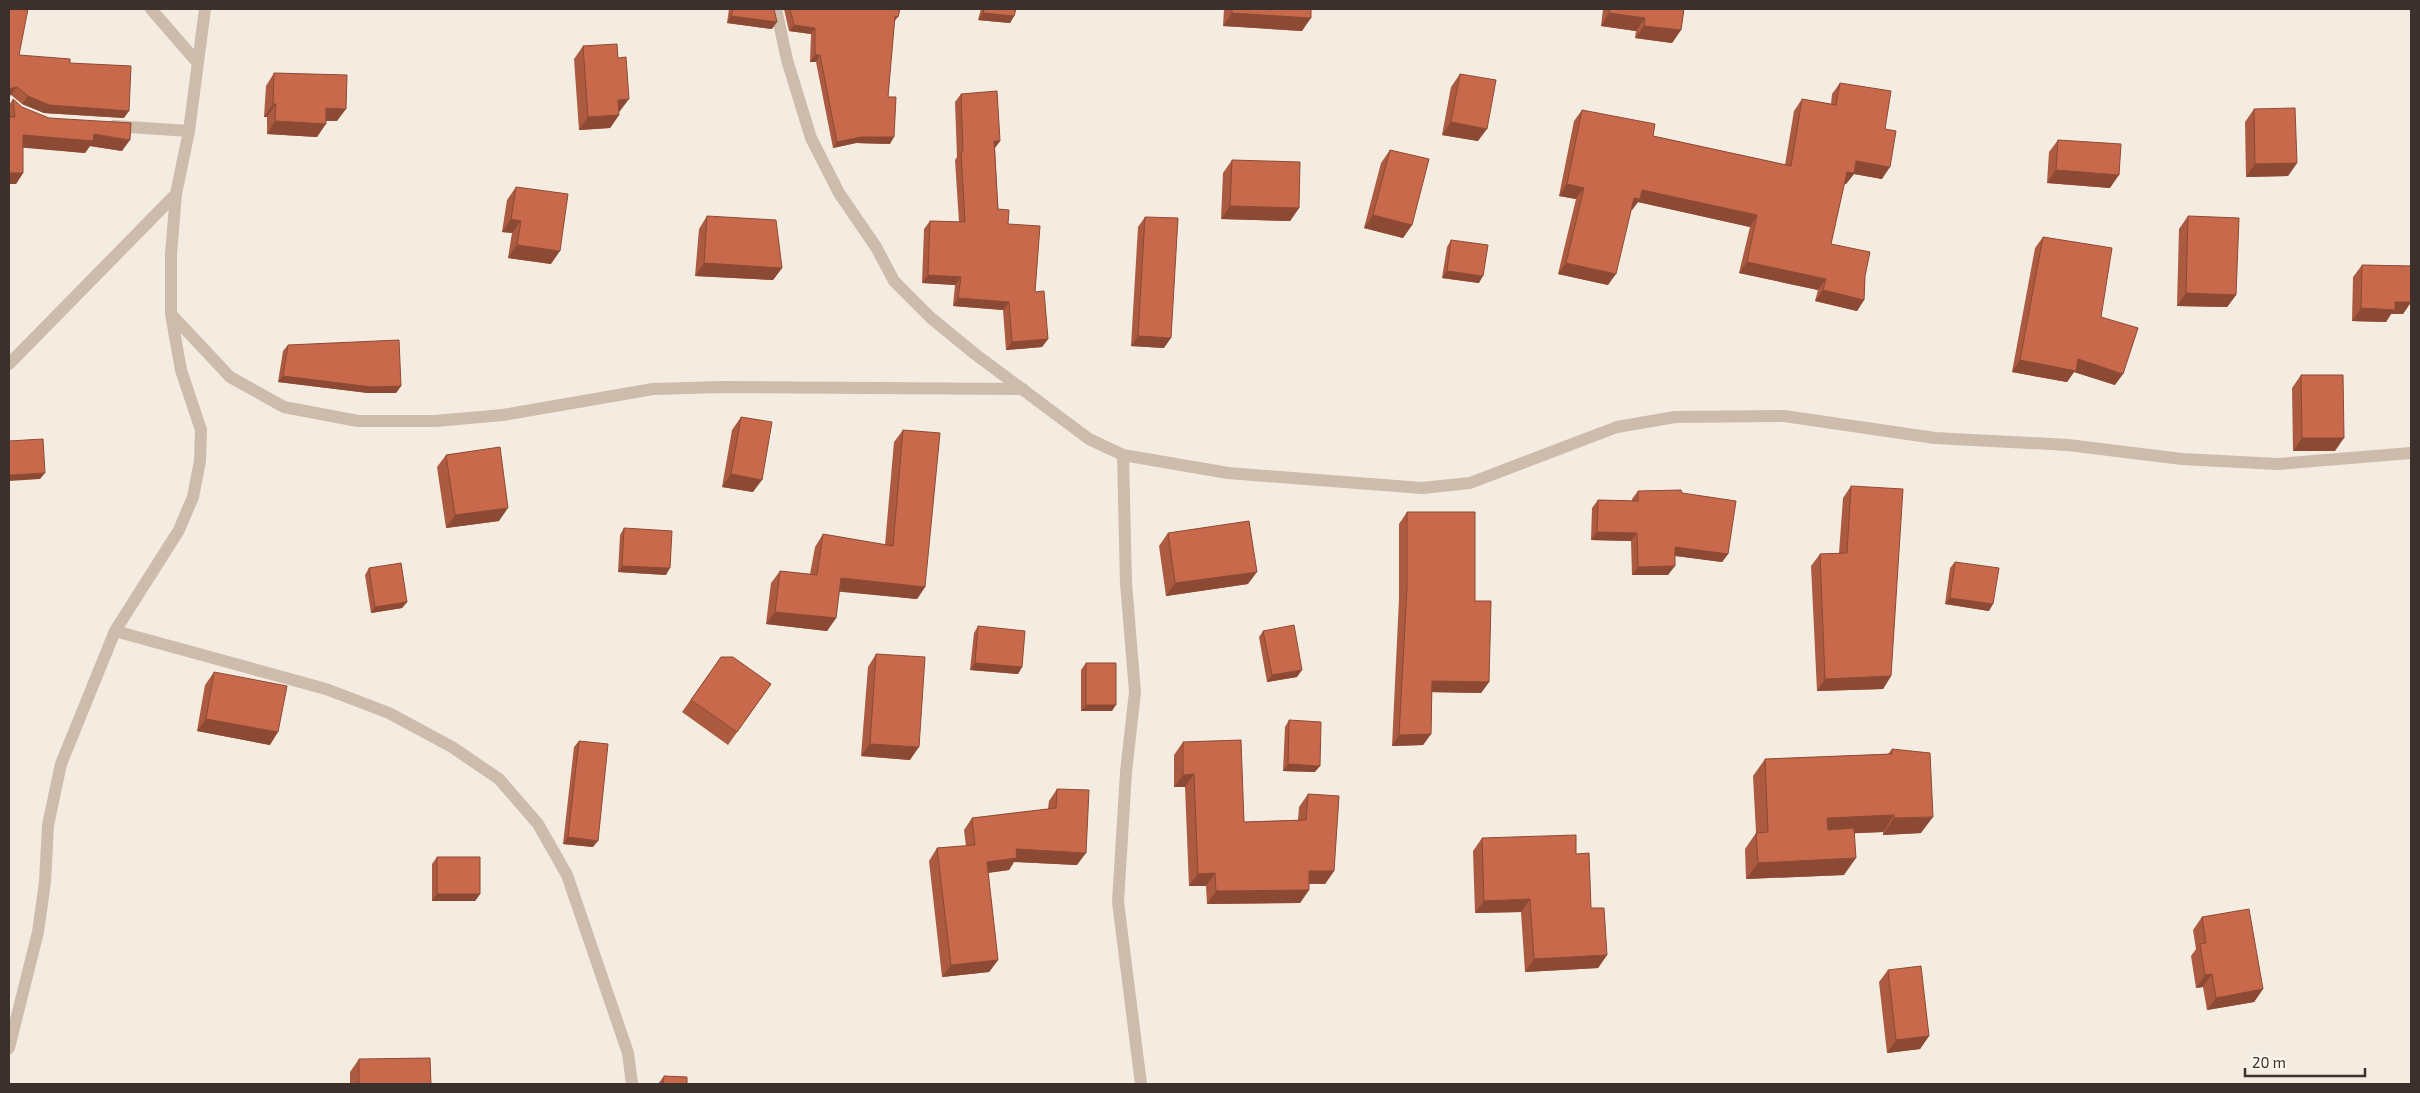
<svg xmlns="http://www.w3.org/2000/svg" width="2420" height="1093" font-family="'Exo 2',sans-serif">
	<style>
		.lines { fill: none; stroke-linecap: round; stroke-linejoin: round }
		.minor { stroke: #cdbbac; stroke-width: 12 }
		.wall { fill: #ac5a40 }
		.shaded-wall { fill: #8c4a34 }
		.building { fill: #c8694b; stroke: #8c4a34 }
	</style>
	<rect width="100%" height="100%" fill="#f4ebe1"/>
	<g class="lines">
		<path class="minor" d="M 151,9 L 197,62
			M 776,9 L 787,60 L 811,138 L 839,193 L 876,247 L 894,281 L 931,318 L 975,354 L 1089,439 L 1123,455 L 1228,473 L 1422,488 L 1470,483 L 1617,427 L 1675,417 L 1784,416 L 1935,438 L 2068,445 L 2182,459 L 2278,464 L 2411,453
			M 114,126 L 189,131
			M 171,314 L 230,377 L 284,407 L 358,421 L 435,421 L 503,415 L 653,389 L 722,387 L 1023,389
			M 9,364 L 176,194
			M 1123,455 L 1126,583 L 1135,692 L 1126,772 L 1118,902 L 1141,1084
			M 115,631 L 326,689 L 389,713 L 452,747 L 499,779 L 538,824 L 567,875 L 628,1053 L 632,1084
			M 9,1048 L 38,932 L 45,882 L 48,825 L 61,764 L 115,631 L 179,530 L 193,497 L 200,461 L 201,430 L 181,370 L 171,314 L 171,254 L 176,194 L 189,131 L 205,9"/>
	</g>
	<path class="wall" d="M 729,9 L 774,9 L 772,29 L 727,23 Z
		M 784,9 L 900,9 L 898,17 L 894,22 L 888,97 L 890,144 L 856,143 L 833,148 L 816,62 L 810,62 L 811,34 L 789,31 Z
		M 981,9 L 1016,9 L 1014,16 L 1010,23 L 978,20 Z
		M 1224,9 L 1311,9 L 1302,31 L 1223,26 Z
		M 1603,9 L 1684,9 L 1681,30 L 1672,43 L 1635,38 L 1636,31 L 1601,26 Z
		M 583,46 L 620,111 L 619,112 L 619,115 L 610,128 L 579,130 L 574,59 Z
		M 19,55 L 70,63 L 124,118 L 44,113 L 22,104 L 11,95 Z
		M 274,73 L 337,121 L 326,121 L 317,137 L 267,134 L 267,117 L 264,117 L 266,86 Z
		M 1460,74 L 1478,141 L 1442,135 L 1451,87 Z
		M 1840,83 L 1885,129 L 1882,179 L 1854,174 L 1846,184 L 1844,184 L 1831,244 L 1865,276 L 1864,300 L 1857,311 L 1815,301 L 1818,290 L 1739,273 L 1750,227 L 1638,202 L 1632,210 L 1631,210 L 1608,285 L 1558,274 L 1576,199 L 1559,196 L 1574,121 L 1582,110 L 1653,136 L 1785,165 L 1794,111 L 1802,99 L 1831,104 L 1832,94 Z
		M 961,94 L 1000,141 L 995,148 L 998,209 L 1008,224 L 1035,292 L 1048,339 L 1042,347 L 1006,350 L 1003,310 L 953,306 L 955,285 L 922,283 L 924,229 L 930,221 L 959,222 L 955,160 L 957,157 L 955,102 Z
		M 13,99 L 22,107 L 122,151 L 90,146 L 85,153 L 23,147 L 23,173 L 16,184 L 9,184 L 9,105 Z
		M 2254,109 L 2297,163 L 2288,176 L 2246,177 L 2245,122 Z
		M 2058,140 L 2110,188 L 2047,183 L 2049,152 Z
		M 1390,150 L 1412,225 L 1403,238 L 1364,228 L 1381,163 Z
		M 1232,160 L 1299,208 L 1290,221 L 1221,219 L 1223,173 Z
		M 516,187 L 551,264 L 508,258 L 512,233 L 502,232 L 507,200 Z
		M 707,216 L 782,268 L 773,280 L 695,276 L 699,229 Z
		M 2188,216 L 2236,295 L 2227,307 L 2177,306 L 2179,229 Z
		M 1145,217 L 1164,348 L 1131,346 L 1138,227 Z
		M 2043,237 L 2101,317 L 2115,385 L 2074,372 L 2067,382 L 2012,372 L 2035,248 Z
		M 1451,240 L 1479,283 L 1442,278 L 1447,247 Z
		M 2362,265 L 2411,266 L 2411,302 L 2403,314 L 2391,314 L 2386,322 L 2352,321 L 2353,277 Z
		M 288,345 L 401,386 L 396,393 L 368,393 L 278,382 L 283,351 Z
		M 2301,375 L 2335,451 L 2293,451 L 2292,388 Z
		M 741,417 L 753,492 L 722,487 L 732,430 Z
		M 903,430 L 925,587 L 917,599 L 839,591 L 836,618 L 827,631 L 766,624 L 771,583 L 780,571 L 810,574 L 815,547 L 823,534 L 885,545 L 894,442 Z
		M 446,455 L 499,521 L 446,528 L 437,467 Z
		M 1851,486 L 1891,676 L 1883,689 L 1817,691 L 1811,566 L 1820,554 L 1839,553 L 1843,498 Z
		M 1638,491 L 1682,493 L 1728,554 L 1722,562 L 1675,556 L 1668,575 L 1632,575 L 1631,541 L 1591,540 L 1592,508 L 1598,500 L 1632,501 L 1632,499 Z
		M 1407,512 L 1475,601 L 1489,682 L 1481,693 L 1432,692 L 1431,734 L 1423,745 L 1392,746 L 1399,599 L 1399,524 Z
		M 624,528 L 666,575 L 618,572 L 620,535 Z
		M 1168,533 L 1248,584 L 1166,596 L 1159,546 Z
		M 1955,562 L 1989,611 L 1945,604 L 1950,568 Z
		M 369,568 L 407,602 L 402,608 L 371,613 L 365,575 Z
		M 978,626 L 1022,667 L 1018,674 L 970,670 L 974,633 Z
		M 1263,631 L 1297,677 L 1267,682 L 1259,637 Z
		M 876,654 L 910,760 L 861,756 L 868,667 Z
		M 721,657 L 771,684 L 728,745 L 682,712 Z
		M 1086,663 L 1112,711 L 1081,711 L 1081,670 Z
		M 214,672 L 270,745 L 197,731 L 205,685 Z
		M 1289,720 L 1315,772 L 1283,771 L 1285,727 Z
		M 579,741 L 593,847 L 563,844 L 574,747 Z
		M 1183,742 L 1244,822 L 1298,820 L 1299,807 L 1308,794 L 1334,871 L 1325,884 L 1309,884 L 1309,890 L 1300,903 L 1207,904 L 1206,886 L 1189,886 L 1185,787 L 1174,787 L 1174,755 Z
		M 1892,749 L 1921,833 L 1883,835 L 1883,832 L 1855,833 L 1844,875 L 1746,879 L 1745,849 L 1756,833 L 1753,776 L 1765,759 L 1888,754 Z
		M 1057,789 L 1077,865 L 1014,862 L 1009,870 L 988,873 L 998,960 L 989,972 L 942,977 L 929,861 L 937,848 L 966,846 L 964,830 L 972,818 L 1048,809 L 1049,801 Z
		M 1482,838 L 1591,908 L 1607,955 L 1598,968 L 1525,972 L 1521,912 L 1475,913 L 1473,851 Z
		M 437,857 L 480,894 L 475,901 L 432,901 L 432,864 Z
		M 2202,917 L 2263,989 L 2254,1002 L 2207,1010 L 2203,987 L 2196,988 L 2191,956 L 2196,949 L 2193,930 Z
		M 1888,970 L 1929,1036 L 1920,1049 L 1887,1053 L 1879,982 Z
		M 359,1059 L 431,1084 L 350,1084 L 350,1072 Z
		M 664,1076 L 687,1084 L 658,1084 Z"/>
	<path class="shaded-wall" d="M 983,13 L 1014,16 L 1010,23 L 978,20 Z
		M 1232,13 L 1311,18 L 1302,31 L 1223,26 Z
		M 1609,13 L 1645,18 L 1636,31 L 1601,26 Z
		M 731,16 L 777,22 L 772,29 L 727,23 Z
		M 794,25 L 815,28 L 811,34 L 789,31 Z
		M 1644,26 L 1681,30 L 1672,43 L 1635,38 Z
		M 815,55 L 820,55 L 816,62 L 810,62 Z
		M 17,87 L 11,95 L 9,96 L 9,89 Z
		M 28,96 L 129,111 L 124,118 L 44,113 L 22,104 Z
		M 629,99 L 620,111 L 609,113 L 618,100 Z
		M 273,104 L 276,104 L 267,117 L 264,117 Z
		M 326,108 L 346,109 L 337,121 L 318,120 Z
		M 619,115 L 610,128 L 579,130 L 588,117 Z
		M 275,121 L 326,124 L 317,137 L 267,134 Z
		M 1451,122 L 1487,129 L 1478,141 L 1442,135 Z
		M 94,134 L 130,140 L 122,151 L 90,146 L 85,153 L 15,147 L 23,135 Z
		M 861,137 L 894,137 L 890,144 L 856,143 L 833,148 L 837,142 Z
		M 994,141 L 1000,141 L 994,149 Z
		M 1856,161 L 1890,167 L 1882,179 L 1854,174 L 1846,184 L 1839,183 Z
		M 2297,163 L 2288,176 L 2246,177 L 2255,164 Z
		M 2056,170 L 2119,175 L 2110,188 L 2047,183 Z
		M 9,173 L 23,173 L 16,184 L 9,184 Z
		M 1567,184 L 1584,188 L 1576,199 L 1559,196 Z
		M 1642,190 L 1757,215 L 1750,227 L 1638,202 L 1632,210 L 1626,209 L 1634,198 Z
		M 1230,206 L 1299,208 L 1290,221 L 1221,219 Z
		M 1373,215 L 1412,225 L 1403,238 L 1364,228 Z
		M 511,219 L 521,221 L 512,233 L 502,232 Z
		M 517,245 L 560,251 L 551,264 L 508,258 Z
		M 1747,262 L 1826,279 L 1818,290 L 1739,273 Z
		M 704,263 L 782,268 L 773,280 L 695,276 Z
		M 1566,263 L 1616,274 L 1608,285 L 1558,274 Z
		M 1447,271 L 1483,276 L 1479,283 L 1442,278 Z
		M 928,275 L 961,277 L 955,285 L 922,283 Z
		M 1823,290 L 1864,300 L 1857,311 L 1815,301 Z
		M 2186,293 L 2236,295 L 2227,307 L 2177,306 Z
		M 958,298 L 1009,302 L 1003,310 L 953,306 Z
		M 2395,302 L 2411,302 L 2403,314 L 2391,314 L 2386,322 L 2352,321 L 2361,308 Z
		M 1138,336 L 1171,338 L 1164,348 L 1131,346 Z
		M 1048,339 L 1042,347 L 1006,350 L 1012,342 Z
		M 2078,359 L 2123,374 L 2115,385 L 2074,372 L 2067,382 L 2012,372 L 2020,360 Z
		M 283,376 L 401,386 L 396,393 L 368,393 L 278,382 Z
		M 2302,438 L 2344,438 L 2335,451 L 2293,451 Z
		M 45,473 L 40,479 L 9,481 L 9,475 Z
		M 731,474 L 762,480 L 753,492 L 722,487 Z
		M 508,508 L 499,521 L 446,528 L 455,515 Z
		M 1597,532 L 1637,533 L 1631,541 L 1591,540 Z
		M 1675,547 L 1728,554 L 1722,562 L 1669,555 Z
		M 622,566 L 670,568 L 666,575 L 618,572 Z
		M 1675,566 L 1668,575 L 1632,575 L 1638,567 Z
		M 1257,572 L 1248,584 L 1166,596 L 1175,583 Z
		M 841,578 L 925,587 L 917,599 L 832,591 Z
		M 1950,598 L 1993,604 L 1989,611 L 1945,604 Z
		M 407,602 L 402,608 L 371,613 L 375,607 Z
		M 775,612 L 836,618 L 827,631 L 766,624 Z
		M 975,663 L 1022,667 L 1018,674 L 970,670 Z
		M 1302,670 L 1297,677 L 1267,682 L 1272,675 Z
		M 1891,676 L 1883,689 L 1817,691 L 1825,679 Z
		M 1432,681 L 1489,682 L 1481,693 L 1424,692 Z
		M 1086,705 L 1116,705 L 1112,711 L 1081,711 Z
		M 206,719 L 278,732 L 270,745 L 197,731 Z
		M 1431,734 L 1423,745 L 1392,746 L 1399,735 Z
		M 870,744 L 919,747 L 910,760 L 861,756 Z
		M 1288,764 L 1320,766 L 1315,772 L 1283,771 Z
		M 1194,774 L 1185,787 L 1174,787 L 1183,775 Z
		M 1894,815 L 1883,832 L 1816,835 L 1827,818 Z
		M 1933,817 L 1921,833 L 1883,835 L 1894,818 Z
		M 568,837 L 598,841 L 593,847 L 563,844 Z
		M 1016,849 L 1086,853 L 1077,865 L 1014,862 L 1009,870 L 978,874 L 987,862 Z
		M 1856,858 L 1844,875 L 1746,879 L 1758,863 Z
		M 1309,871 L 1334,871 L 1325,884 L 1300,883 Z
		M 1215,873 L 1206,886 L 1189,886 L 1198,874 Z
		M 1309,890 L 1300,903 L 1207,904 L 1216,891 Z
		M 437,894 L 480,894 L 475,901 L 432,901 Z
		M 1530,899 L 1521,912 L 1475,913 L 1484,901 Z
		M 1607,955 L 1598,968 L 1525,972 L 1534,959 Z
		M 998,960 L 989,972 L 942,977 L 951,965 Z
		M 2212,974 L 2203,987 L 2196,988 L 2205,975 Z
		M 2263,989 L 2254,1002 L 2207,1010 L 2216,998 Z
		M 1929,1036 L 1920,1049 L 1887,1053 L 1896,1040 Z"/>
	<path class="building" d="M 9,9 L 28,9 L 19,55 L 70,59 L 70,63 L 131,66 L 129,111 L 49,105 L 28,96 L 17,87 L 9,89 Z
		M 733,9 L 774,9 L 777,22 L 731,16 Z
		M 790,9 L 900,9 L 898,17 L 895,16 L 888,97 L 896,97 L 894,137 L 861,137 L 837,142 L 820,55 L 815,55 L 815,28 L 794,25 Z
		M 984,9 L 1016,9 L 1014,16 L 983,13 Z
		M 1232,9 L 1311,9 L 1311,18 L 1232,13 Z
		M 1610,9 L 1684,9 L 1681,30 L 1644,26 L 1645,18 L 1609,13 Z
		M 617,44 L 618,58 L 626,57 L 629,99 L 618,100 L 619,115 L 588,117 L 583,46 Z
		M 274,73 L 347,75 L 346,109 L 326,108 L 326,124 L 275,121 L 276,104 L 273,104 Z
		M 1460,74 L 1496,80 L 1487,129 L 1451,122 Z
		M 1840,83 L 1891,91 L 1885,129 L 1896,131 L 1890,167 L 1856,161 L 1854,173 L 1847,172 L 1831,244 L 1870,252 L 1865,276 L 1864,300 L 1823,290 L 1826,279 L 1747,262 L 1757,215 L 1642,190 L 1640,199 L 1634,198 L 1616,274 L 1566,263 L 1584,188 L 1567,184 L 1582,110 L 1655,124 L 1653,136 L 1791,166 L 1802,99 L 1836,105 Z
		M 997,91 L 1000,141 L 994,141 L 998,209 L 1009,210 L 1008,224 L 1040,226 L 1035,292 L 1044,291 L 1048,339 L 1012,342 L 1009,302 L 958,298 L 961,277 L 928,275 L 930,221 L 965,222 L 961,152 L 963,151 L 961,94 Z
		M 13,99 L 22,107 L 49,118 L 131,123 L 130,140 L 94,134 L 93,141 L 23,135 L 23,173 L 9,173 L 9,117 L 15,117 Z
		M 2295,108 L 2297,163 L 2255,164 L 2254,109 Z
		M 2058,140 L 2121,144 L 2119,175 L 2056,170 Z
		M 1390,150 L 1429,159 L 1412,225 L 1373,215 Z
		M 1232,160 L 1300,162 L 1299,208 L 1230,206 Z
		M 516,187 L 568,194 L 560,251 L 517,245 L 521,221 L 511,219 Z
		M 707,216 L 776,220 L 782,268 L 704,263 Z
		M 2188,216 L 2239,218 L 2236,295 L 2186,293 Z
		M 1145,217 L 1178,218 L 1171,338 L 1138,336 Z
		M 2043,237 L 2112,248 L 2101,317 L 2138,328 L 2123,374 L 2078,359 L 2076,371 L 2020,360 Z
		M 1451,240 L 1488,245 L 1483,276 L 1447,271 Z
		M 2362,265 L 2411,266 L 2411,302 L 2395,302 L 2395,310 L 2361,308 Z
		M 399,340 L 401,386 L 372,387 L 283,376 L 288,345 Z
		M 2301,375 L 2343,375 L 2344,438 L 2302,438 Z
		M 741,417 L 772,422 L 762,480 L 731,474 Z
		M 903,430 L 940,433 L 925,587 L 841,578 L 836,618 L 775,612 L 780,571 L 817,575 L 823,534 L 893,546 Z
		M 43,439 L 45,473 L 9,475 L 9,441 Z
		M 500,447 L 508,508 L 455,515 L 446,455 Z
		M 1851,486 L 1903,489 L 1891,676 L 1825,679 L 1820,554 L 1847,553 Z
		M 1681,490 L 1682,493 L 1736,501 L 1728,554 L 1675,547 L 1675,566 L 1638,567 L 1637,533 L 1597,532 L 1598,500 L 1638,501 L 1638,491 Z
		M 1407,512 L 1475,512 L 1475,601 L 1491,601 L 1489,682 L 1432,681 L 1431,734 L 1399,735 L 1407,588 Z
		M 1249,521 L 1257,572 L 1175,583 L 1168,533 Z
		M 624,528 L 672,531 L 670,568 L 622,566 Z
		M 1955,562 L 1999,568 L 1993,604 L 1950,598 Z
		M 401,563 L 407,602 L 375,607 L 369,568 Z
		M 1294,625 L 1302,670 L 1272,675 L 1263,631 Z
		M 978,626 L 1025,631 L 1022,667 L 975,663 Z
		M 876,654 L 925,657 L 919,747 L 870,744 Z
		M 721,657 L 733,657 L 771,684 L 737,732 L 691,700 Z
		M 1086,663 L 1116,663 L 1116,705 L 1086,705 Z
		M 214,672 L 287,686 L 278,732 L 206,719 Z
		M 1289,720 L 1321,722 L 1320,766 L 1288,764 Z
		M 1241,740 L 1244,822 L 1306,820 L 1308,794 L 1339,796 L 1334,871 L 1309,871 L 1309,890 L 1216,891 L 1215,873 L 1198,874 L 1194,774 L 1183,775 L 1183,742 Z
		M 579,741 L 608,744 L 598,841 L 568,837 Z
		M 1892,749 L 1930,753 L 1933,817 L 1894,818 L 1894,815 L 1827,818 L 1828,830 L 1854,828 L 1856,858 L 1758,863 L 1756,833 L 1768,832 L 1765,759 L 1892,754 Z
		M 1057,789 L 1089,790 L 1086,853 L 1016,849 L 1017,858 L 987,862 L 998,960 L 951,965 L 937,848 L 975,845 L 972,818 L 1056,808 Z
		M 1576,835 L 1576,854 L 1589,853 L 1591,908 L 1604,908 L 1607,955 L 1534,959 L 1530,899 L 1484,901 L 1482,838 Z
		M 437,857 L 480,857 L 480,894 L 437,894 Z
		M 2249,909 L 2263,989 L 2216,998 L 2212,974 L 2205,975 L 2200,944 L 2206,943 L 2202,917 Z
		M 1921,966 L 1929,1036 L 1896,1040 L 1888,970 Z
		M 430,1058 L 431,1084 L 359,1084 L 359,1059 Z
		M 664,1076 L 687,1077 L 687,1084 L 663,1084 Z"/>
	<rect width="2420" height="1093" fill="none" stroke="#3b302b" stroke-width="20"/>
	<path d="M2245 1068v8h120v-8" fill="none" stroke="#3b302b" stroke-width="2.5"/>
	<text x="2252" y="1068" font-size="15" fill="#3b302b" stroke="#fbf5ee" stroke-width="4" paint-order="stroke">20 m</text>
</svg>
